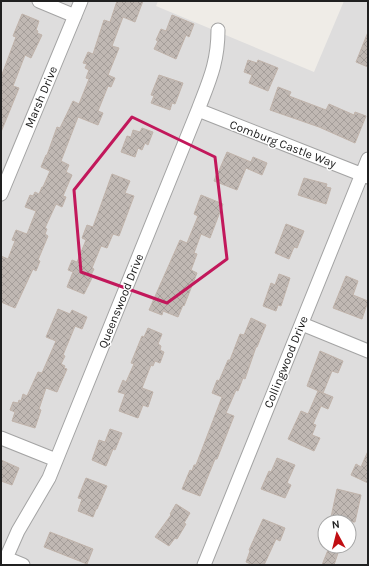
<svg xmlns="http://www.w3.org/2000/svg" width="369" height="566" font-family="Karla,sans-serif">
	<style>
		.residential { fill: #dedddd; fill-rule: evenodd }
		.building { fill: url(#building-cross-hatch); stroke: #c0b3aa }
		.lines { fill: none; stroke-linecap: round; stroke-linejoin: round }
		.minor-casing { stroke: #a4a4a4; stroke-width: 15 }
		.minor { stroke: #fff; stroke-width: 13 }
		.marked { fill: none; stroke: #c2185b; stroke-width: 3; stroke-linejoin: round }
		.labels { text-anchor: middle; stroke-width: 3; stroke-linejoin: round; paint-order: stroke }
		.street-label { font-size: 12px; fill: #202020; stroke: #fff }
	</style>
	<defs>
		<pattern id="building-cross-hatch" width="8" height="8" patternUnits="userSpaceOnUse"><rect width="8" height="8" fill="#c0b8b3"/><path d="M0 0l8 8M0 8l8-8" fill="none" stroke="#a59e9a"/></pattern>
	</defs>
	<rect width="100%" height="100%" fill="#efece7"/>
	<path class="residential" d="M 1,1 L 158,1 L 156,6 L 314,72 L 344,1 L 368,1 L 368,565 L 1,565 ZM 325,522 L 349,522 L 349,546 L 325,546 Z"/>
	<path class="building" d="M 117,1 L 143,1 L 135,22 L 123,17 L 112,46 L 119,48 L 108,75 L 115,78 L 111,87 L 108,86 L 98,111 L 103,113 L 98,125 L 78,117 L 61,161 L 69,165 L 66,172 L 72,175 L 63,196 L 66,197 L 62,207 L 56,204 L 45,228 L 47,229 L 45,234 L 48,236 L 38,260 L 40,261 L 36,271 L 33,269 L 15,308 L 1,302 L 1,256 L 8,259 L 15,241 L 12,240 L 16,230 L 27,234 L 36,211 L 25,207 L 30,195 L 33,196 L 35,192 L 39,194 L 42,187 L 43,187 L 50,171 L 41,167 L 46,155 L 47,155 L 57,127 L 60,128 L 73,101 L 79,104 L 89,79 L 86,78 L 89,70 L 85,68 L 87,64 L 83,63 L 88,52 L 93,54 L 104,20 L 110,22 Z
		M 22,14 L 39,21 L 36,30 L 38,31 L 37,33 L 42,35 L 31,58 L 25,55 L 13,86 L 19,88 L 1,132 L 1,77 L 16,37 L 13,36 Z
		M 172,15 L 194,24 L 189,37 L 186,35 L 176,59 L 154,49 L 158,41 L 156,40 L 161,29 L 166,31 Z
		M 368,32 L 368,67 L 356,62 Z
		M 248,60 L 257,63 L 258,60 L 278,68 L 268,91 L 249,83 L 252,75 L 244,72 Z
		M 159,75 L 183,83 L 175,104 L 172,103 L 170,110 L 151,103 L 154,96 L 151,95 Z
		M 278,87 L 291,92 L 289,96 L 326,110 L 329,104 L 354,115 L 355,112 L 366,116 L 355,143 L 319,127 L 270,110 Z
		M 142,128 L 153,132 L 148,145 L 145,143 L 142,150 L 138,148 L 135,157 L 121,152 L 127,136 L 131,137 L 133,130 L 140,132 Z
		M 227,152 L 251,162 L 253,157 L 267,163 L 262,175 L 246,168 L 237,190 L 214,181 L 217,173 L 218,173 Z
		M 112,174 L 130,181 L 125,193 L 134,196 L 119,236 L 113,234 L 107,248 L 101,246 L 92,268 L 94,269 L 91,275 L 93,276 L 84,294 L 67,287 L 73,272 L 68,270 L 72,260 L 77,262 L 86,240 L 82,238 L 87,225 L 93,227 Z
		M 304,178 L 327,184 L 326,187 L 331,188 L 326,204 L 298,195 Z
		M 201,195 L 223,204 L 210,238 L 201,234 L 194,253 L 197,254 L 191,270 L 197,273 L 184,306 L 183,305 L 178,317 L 163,311 L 162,315 L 149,310 L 180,240 L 187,243 L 198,216 L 194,214 Z
		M 286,224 L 304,231 L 297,248 L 294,247 L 289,259 L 275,253 Z
		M 279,274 L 290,278 L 281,306 L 278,305 L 276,311 L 263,306 L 271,283 L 275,285 Z
		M 346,276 L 358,281 L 353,295 L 368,301 L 362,319 L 333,308 Z
		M 58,309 L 70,314 L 72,310 L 87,317 L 82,329 L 75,326 L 63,355 L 65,356 L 61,364 L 65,366 L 64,368 L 67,369 L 57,392 L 46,388 L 39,409 L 41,410 L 35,428 L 12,421 L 15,412 L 10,410 L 13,402 L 18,403 L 19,400 L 21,401 L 23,394 L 27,396 L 38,372 L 42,373 L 56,341 L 46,337 Z
		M 251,318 L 266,325 L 257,347 L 256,347 L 245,379 L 243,378 L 238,391 L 236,390 L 226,413 L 234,416 L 217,459 L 215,459 L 200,496 L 182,489 L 190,470 L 192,471 L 194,465 L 196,465 L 222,397 L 212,393 L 217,380 L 219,381 L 228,360 L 230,360 L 240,334 L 244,335 Z
		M 148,328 L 162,334 L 158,344 L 161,346 L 160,350 L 164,352 L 160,363 L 155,361 L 153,366 L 151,365 L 142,388 L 153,392 L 148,407 L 143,405 L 138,418 L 119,411 L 125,394 L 118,392 L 123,380 L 126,382 L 134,364 L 131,363 L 142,336 L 144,337 Z
		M 320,351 L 343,361 L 338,373 L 332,371 L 323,393 L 307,386 Z
		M 318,391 L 333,397 L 328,409 L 321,406 L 313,424 L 316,425 L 312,435 L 320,438 L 314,451 L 288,439 L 301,411 L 308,414 Z
		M 110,429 L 122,433 L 115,450 L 113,449 L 106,466 L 92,460 L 99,440 L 105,442 Z
		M 368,451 L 368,483 L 351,475 L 356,464 L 361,467 Z
		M 277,458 L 295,465 L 287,483 L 291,485 L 285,498 L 261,489 L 269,471 L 271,472 Z
		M 1,460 L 19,468 L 12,485 L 1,481 Z
		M 86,478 L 107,486 L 97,509 L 96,509 L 93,517 L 78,511 L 82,499 L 78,498 Z
		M 337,489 L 361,495 L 355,522 L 330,522 Z
		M 176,504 L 190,513 L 184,523 L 186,524 L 177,539 L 175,538 L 169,546 L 155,537 L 171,515 L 170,514 Z
		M 263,519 L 285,528 L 280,541 L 276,539 L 264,565 L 253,565 L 246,562 L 250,551 L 249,550 Z
		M 50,532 L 93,549 L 87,564 L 44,547 Z
		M 328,550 L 338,553 L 334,565 L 322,565 Z"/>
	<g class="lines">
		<defs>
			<path id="minor" d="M 39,1 L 75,16
				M 198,110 L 368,177
				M 1,194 L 81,1
				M 302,324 L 368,351
				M 1,438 L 56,460
				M 6,558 L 23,565
				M 3,565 L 18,531 L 49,478 L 198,110 C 209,81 218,63 218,30
				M 204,565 L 368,159"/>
		</defs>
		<use href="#minor" class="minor-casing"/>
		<use href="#minor" class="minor"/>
	</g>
	<path class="marked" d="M 132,117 L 215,157 L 227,259 L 167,303 L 81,272 L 74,190 Z"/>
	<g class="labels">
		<g class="street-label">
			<text transform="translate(41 97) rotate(-67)" y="4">Marsh Drive</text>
			<text transform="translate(283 144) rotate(21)" y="4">Comburg Castle Way</text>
			<text transform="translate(121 301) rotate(-68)" y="4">Queenswood Drive</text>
			<text transform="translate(286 362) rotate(-68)" y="4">Collingwood Drive</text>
		</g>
	</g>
	<rect width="369" height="566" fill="none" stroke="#202020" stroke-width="4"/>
	<g transform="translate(337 534) rotate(353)"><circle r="19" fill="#ffffff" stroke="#a6a6a6"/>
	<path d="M0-3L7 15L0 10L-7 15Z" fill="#c10e13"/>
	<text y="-6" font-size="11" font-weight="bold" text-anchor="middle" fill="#202020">N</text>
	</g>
</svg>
